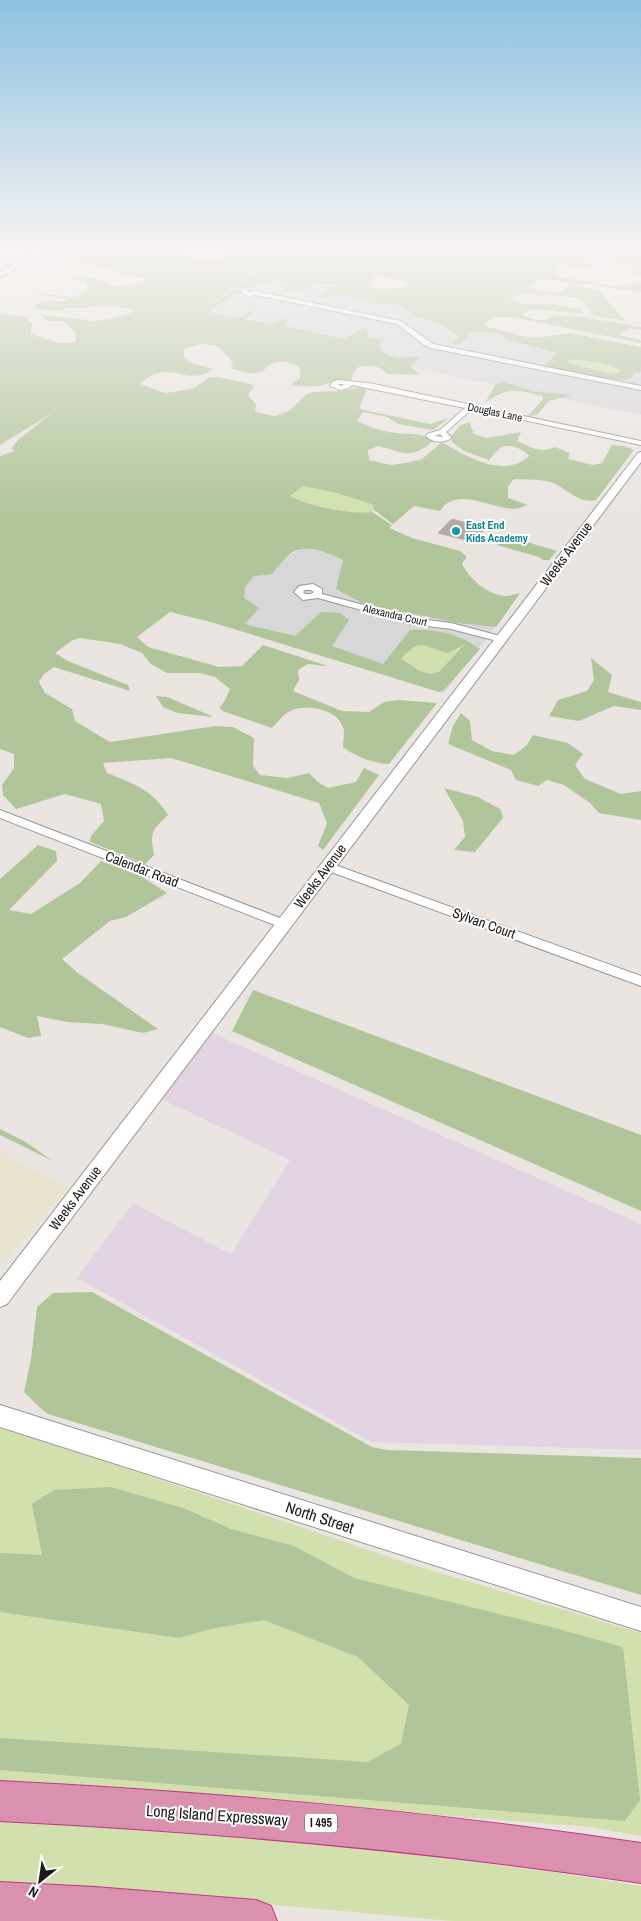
<svg xmlns="http://www.w3.org/2000/svg" width="641" height="1921" font-family="'Archivo Narrow',sans-serif">
	<style>
		.residential { fill: #d8d7d8 }
		.industrial { fill: #e3d4e3 }
		.farmland { fill: #e8e4ce }
		.grass { fill: #d1e0ac }
		.forest { fill: #b1c59a; fill-rule: evenodd }
		.building { fill: #b3aaa7; stroke: #baaaa5 }
		.lines { fill: none; stroke-linecap: round; stroke-linejoin: round }
		.minor-casing { stroke: #979797; stroke-width: 2 }
		.tertiary-casing { stroke: #979797; stroke-width: 2 }
		.motorway-casing { stroke: #bf3885; stroke-width: 2 }
		.minor { fill: #fff; fill-rule: evenodd }
		.tertiary { fill: #fff; fill-rule: evenodd }
		.motorway { fill: #da91af; fill-rule: evenodd }
		.culture-dot { fill: #0f9aa8; stroke: #fff; stroke-width: 2 }
		.labels { text-anchor: middle; stroke-width: 4; stroke-linejoin: round; paint-order: stroke }
		.far-street-label { font-size: 11px; fill: #1a1a1a; stroke: #fff }
		.far-culture-label { font-size: 11px; font-weight: bold; fill: #0d838f; stroke: #fff; text-anchor: start }
		.shield { fill: #fff; stroke: #5f5f5f; stroke-width: 1 }
		.shield-label { font-size: 12px; font-weight: bold; fill: #1a1a1a }
		.street-label { font-size: 14px; fill: #1a1a1a; stroke: #fff }
		.near-street-label { font-size: 16px; fill: #1a1a1a; stroke: #fff }
	</style>
	<rect width="100%" height="100%" fill="#ebe5e1"/>
	<path class="residential" d="M 260,273 L 360,292 L 381,304 L 405,307 L 441,324 L 514,338 L 511,341 L 535,343 L 641,362 L 641,415 L 409,367 L 207,312 L 241,290 L 236,286 Z
		M 302,548 L 329,553 L 511,607 L 444,693 L 211,622 L 254,576 Z"/>
	<path class="industrial" d="M 212,1033 L 641,1224 L 641,1450 L 371,1442 L 77,1278 L 133,1203 L 231,1254 L 290,1160 L 159,1098 Z"/>
	<path class="farmland" d="M 0,1152 L 69,1187 L 0,1267 Z"/>
	<path class="grass" d="M 574,359 L 605,364 L 620,371 L 618,373 L 611,374 L 568,363 L 568,360 Z
		M 303,486 L 337,493 L 374,505 L 372,512 C 345,516 315,505 290,496 Z
		M 466,643 C 435,672 442,685 401,659 C 422,636 422,647 448,653 Z
		M 0,1428 L 57,1445 L 410,1564 L 641,1633 L 641,1836 L 590,1827 L 0,1781 Z
		M 0,1817 L 246,1834 L 552,1872 L 641,1886 L 641,1921 L 451,1921 L 132,1892 L 0,1885 Z"/>
	<path class="forest" d="M 61,246 L 145,246 L 143,247 L 145,249 L 210,261 L 219,260 L 235,252 L 230,248 L 237,246 L 292,246 L 186,321 L 235,288 L 241,290 L 208,312 L 238,318 L 256,309 L 246,319 L 272,324 L 291,317 L 285,326 L 343,339 L 367,327 L 368,338 L 387,339 L 380,342 L 381,351 L 390,356 L 399,358 L 420,356 L 410,366 L 420,375 L 387,374 C 380,365 371,366 360,366 L 354,372 L 351,381 C 339,379 330,383 319,386 C 310,387 299,386 290,385 L 300,378 L 300,369 C 293,361 277,359 268,366 C 264,369 264,372 258,373 C 250,374 239,372 231,368 L 233,362 L 218,346 L 203,344 L 184,348 L 184,358 L 194,364 L 213,369 C 187,389 169,356 140,384 L 165,393 L 192,389 L 210,377 L 218,377 L 251,384 L 254,386 L 248,395 L 256,405 L 255,412 L 275,416 L 289,411 L 307,394 L 313,392 L 343,391 L 359,387 L 367,389 L 359,409 L 430,424 L 449,418 L 433,430 L 398,424 L 387,417 L 363,412 L 357,421 C 369,427 382,431 395,433 C 407,435 423,431 432,442 C 408,461 404,452 378,446 L 368,450 L 369,460 L 391,465 L 406,463 L 422,459 L 442,442 C 467,457 504,479 529,456 C 523,449 510,442 500,448 C 496,451 492,457 489,460 L 464,451 L 452,442 L 451,437 L 459,426 L 469,422 L 474,434 L 486,438 L 521,432 L 517,441 C 531,447 541,454 555,447 L 570,453 L 568,459 L 593,465 L 602,463 L 612,445 L 624,446 L 634,450 L 596,500 C 576,505 565,484 546,481 C 536,479 525,480 514,479 L 508,486 L 508,498 L 528,505 C 524,506 518,509 513,509 C 489,508 456,486 440,511 L 414,506 L 393,524 L 373,509 L 374,505 L 337,493 L 303,486 L 290,496 C 311,506 349,515 372,512 L 392,525 L 389,528 L 412,538 L 460,551 L 467,557 L 462,564 C 470,579 486,594 505,596 C 509,596 516,594 520,593 L 496,627 L 458,623 L 364,604 L 336,589 L 343,560 C 329,553 306,543 291,553 C 284,559 278,567 272,574 L 254,576 L 245,587 L 244,598 L 259,608 L 245,624 L 295,636 L 321,612 L 340,613 L 349,620 L 332,646 L 383,664 L 410,630 C 435,628 460,634 480,649 L 444,690 L 439,692 L 211,622 L 170,612 L 137,637 L 148,647 L 219,667 L 242,666 L 263,645 L 328,666 L 308,664 L 298,670 L 299,680 L 293,691 L 342,711 L 369,712 L 384,702 L 398,700 L 437,703 L 389,764 C 375,764 354,756 343,747 C 343,741 345,732 343,727 C 336,707 301,703 287,713 C 281,717 277,723 272,728 L 225,712 L 219,708 L 224,702 L 230,689 L 215,677 L 199,673 L 167,673 L 151,664 L 142,653 L 120,644 L 80,638 L 71,641 L 55,653 L 68,661 L 128,685 L 130,691 L 54,667 L 43,675 L 39,682 L 45,693 L 72,709 L 75,721 L 110,742 L 215,726 L 233,727 L 254,738 L 253,766 L 260,775 L 288,778 L 309,773 L 318,782 L 328,788 L 356,782 L 364,768 L 379,775 L 323,850 L 318,846 L 327,823 L 319,803 L 171,758 L 103,763 L 107,773 C 134,784 152,789 168,815 C 151,831 150,832 154,855 L 145,864 L 90,842 L 91,836 L 104,821 L 101,804 L 65,794 L 16,809 L 3,795 L 2,785 L 14,768 L 14,754 L 0,749 L 0,456 L 14,451 L 12,448 L 18,440 L 52,413 L 0,445 L 0,314 L 23,316 L 32,323 L 31,334 L 59,343 L 75,343 L 76,333 L 64,321 L 49,321 L 39,314 L 95,321 L 114,318 L 136,311 C 108,301 92,310 65,308 L 62,311 L 33,309 C 39,297 58,303 69,300 L 33,293 L 74,297 L 87,291 L 86,283 L 66,277 L 79,275 L 96,278 L 112,286 L 141,284 L 146,279 L 115,272 L 112,269 L 89,265 L 75,260 L 43,257 ZM 465,644 L 439,672 L 430,674 L 420,671 L 401,659 C 422,636 422,647 448,653 Z
		M 296,246 L 619,246 L 641,250 L 641,275 L 634,273 L 632,265 L 587,255 L 584,261 L 595,267 L 592,269 L 559,265 L 556,269 L 559,272 L 555,276 L 615,286 L 641,283 L 641,292 L 540,278 L 530,286 C 542,293 559,295 570,286 L 601,290 L 602,294 L 625,321 L 592,315 C 589,310 585,303 580,299 C 577,296 527,294 521,294 C 516,295 514,296 510,299 C 523,308 542,301 557,305 C 566,307 572,308 581,308 L 583,314 L 531,309 L 523,313 L 524,316 C 535,319 545,324 555,315 L 584,317 L 641,327 L 641,330 L 629,329 L 620,334 L 621,336 L 641,340 L 641,343 L 511,317 C 500,317 490,315 484,326 L 522,336 L 537,338 L 571,333 L 641,347 L 641,372 L 635,373 L 630,379 L 618,380 L 548,367 L 545,365 L 557,353 L 508,340 L 501,334 L 478,332 L 469,334 L 464,342 L 455,345 L 452,342 L 459,338 L 458,335 C 438,323 435,320 412,317 C 407,299 384,307 370,303 C 363,301 356,297 348,296 C 337,294 331,300 317,297 L 337,285 L 336,284 L 318,284 C 313,287 288,293 282,292 L 289,283 L 277,281 L 244,289 L 236,286 ZM 371,276 L 401,280 L 409,284 C 398,290 382,289 370,288 L 368,284 L 374,280 L 374,277 ZM 574,359 C 589,362 608,361 620,371 L 618,373 L 611,374 L 568,363 L 568,360 Z
		M 502,382 L 533,391 L 572,395 L 549,401 L 537,415 L 528,416 L 543,399 L 542,396 C 514,389 509,387 485,403 L 496,384 Z
		M 506,536 L 557,551 L 549,560 L 543,560 L 539,557 L 497,545 L 502,537 Z
		M 591,658 L 612,675 L 608,692 L 641,702 L 641,710 L 614,706 L 579,721 L 549,716 L 558,700 L 587,691 L 594,680 Z
		M 156,696 L 167,697 L 214,717 L 177,713 L 163,707 Z
		M 461,713 L 470,721 L 472,740 L 492,751 L 514,755 L 527,745 L 533,735 L 568,743 L 583,754 L 575,765 L 585,779 L 621,794 L 641,791 L 641,820 L 599,813 L 590,803 L 564,785 L 547,780 L 538,786 L 516,780 L 511,770 L 448,744 L 453,726 Z
		M 444,788 L 478,797 L 500,809 L 503,818 L 475,852 L 454,850 L 465,837 L 463,821 Z
		M 38,845 L 56,851 L 57,861 L 9,910 L 31,914 L 80,883 L 101,861 L 141,876 L 167,893 L 126,917 L 110,921 L 62,959 L 78,973 L 158,1029 L 143,1033 L 102,1024 L 67,1022 L 37,1016 L 41,1036 L 28,1038 L 0,1027 L 0,879 Z
		M 253,990 L 641,1135 L 641,1211 L 232,1031 Z
		M 0,1129 L 24,1141 L 53,1161 L 0,1135 Z
		M 92,1292 L 372,1447 L 387,1450 L 641,1458 L 641,1595 L 48,1414 L 40,1408 L 24,1392 L 31,1359 L 37,1307 L 53,1293 Z
		M 111,1487 L 183,1508 L 231,1529 L 294,1546 L 354,1578 L 555,1628 L 623,1647 L 640,1800 L 625,1821 L 0,1770 L 0,1738 L 367,1762 L 401,1744 L 409,1705 L 358,1657 L 264,1620 L 215,1628 L 179,1638 L 0,1612 L 0,1553 L 42,1555 L 32,1504 L 54,1490 Z"/>
	<path class="building" d="M 452,519 L 486,528 L 473,542 L 438,533 Z"/>
	<g class="lines">
		<defs>
			<path id="minor" d="M 186,246 L 193,246 L 179,255 L 175,255 L 175,253 Z
				M 244,288 L 249,292 L 255,291 L 401,321 L 433,344 L 641,386 L 641,390 L 431,348 L 424,345 L 397,324 L 255,295 L 248,296 L 240,292 Z
				M 337,380 L 369,383 L 641,441 L 641,445 L 472,409 L 446,432 L 451,437 L 450,439 C 442,443 432,443 426,436 L 427,434 L 440,430 L 465,408 L 352,385 L 349,388 L 340,390 L 330,386 L 332,382 ZM 337,384 L 345,384 L 341,386 ZM 440,434 L 443,437 L 435,436 Z
				M 313,584 L 322,589 L 322,594 L 413,618 L 451,623 L 504,637 L 506,639 L 501,642 L 451,629 L 412,624 L 318,598 L 303,600 L 294,592 L 299,586 ZM 305,590 L 311,590 L 314,592 L 311,594 L 305,594 L 303,592 Z
				M 0,810 L 288,921 L 290,924 L 284,928 L 280,927 L 0,818 Z
				M 327,862 L 641,976 L 641,986 L 323,869 L 321,866 L 323,863 Z"/>
			<path id="tertiary" d="M 49,246 L 58,246 L 0,277 L 0,272 Z
				M 641,452 L 641,462 L 7,1304 L 0,1307 L 0,1281 L 638,453 Z
				M 0,1405 L 641,1607 L 641,1631 L 0,1427 Z"/>
			<path id="motorway" d="M 0,1781 C 215,1792 428,1811 641,1843 L 641,1883 C 428,1851 215,1832 0,1821 Z
				M 0,1882 L 95,1887 L 256,1900 L 271,1906 L 277,1921 L 0,1921 Z"/>
		</defs>
		<use href="#minor" class="minor-casing"/>
		<use href="#tertiary" class="tertiary-casing"/>
		<use href="#motorway" class="motorway-casing"/>
		<use href="#minor" class="minor"/>
		<use href="#tertiary" class="tertiary"/>
		<use href="#motorway" class="motorway"/>
	</g>
	<linearGradient id="sky" x2="0" y2="1"><stop stop-color="#8dc1e0"/><stop offset="0.48" stop-color="#f6f3f2"/><stop offset="1" stop-color="#f6f3f2" stop-opacity="0"/></linearGradient>
	<rect width="641" height="515" fill="url(#sky)"/>
	<circle class="culture-dot" cx="456" cy="531" r="5"/>
	<g class="labels">
		<g class="far-street-label">
			<text transform="translate(495 412) rotate(12)" y="4">Douglas Lane</text>
			<text transform="translate(395 615) rotate(13)" y="4">Alexandra Court</text>
		</g>
		<g class="far-culture-label">
			<text x="466" y="529">East End<tspan x="466" dy="13">Kids Academy</tspan></text>
		</g>
		<rect class="shield" x="305" y="1813.5" width="32" height="19" rx="4"/>
		<g class="shield-label">
			<text x="321" y="1827">I 495</text>
		</g>
		<g class="street-label">
			<text transform="translate(566 554) rotate(-53)" y="5">Weeks Avenue</text>
			<text transform="translate(142 869) rotate(21)" y="5">Calendar Road</text>
			<text transform="translate(320 876) rotate(-53)" y="5">Weeks Avenue</text>
			<text transform="translate(484 923) rotate(20)" y="5">Sylvan Court</text>
			<text transform="translate(75 1198) rotate(-53)" y="5">Weeks Avenue</text>
		</g>
		<g class="near-street-label">
			<text transform="translate(320 1517) rotate(18)" y="6">North Street</text>
			<text transform="translate(217 1815) rotate(4)" y="6">Long Island Expressway</text>
		</g>
	</g>
	<g transform="translate(40 1881) rotate(210)" stroke="#ffffff" stroke-width="4" paint-order="stroke">
	<path d="M0-4L9 19L0 12L-9 19Z" fill="#1a1a1a"/>
	<text y="-8" font-size="14" font-weight="bold" text-anchor="middle" fill="#1a1a1a">N</text>
	</g>
</svg>
